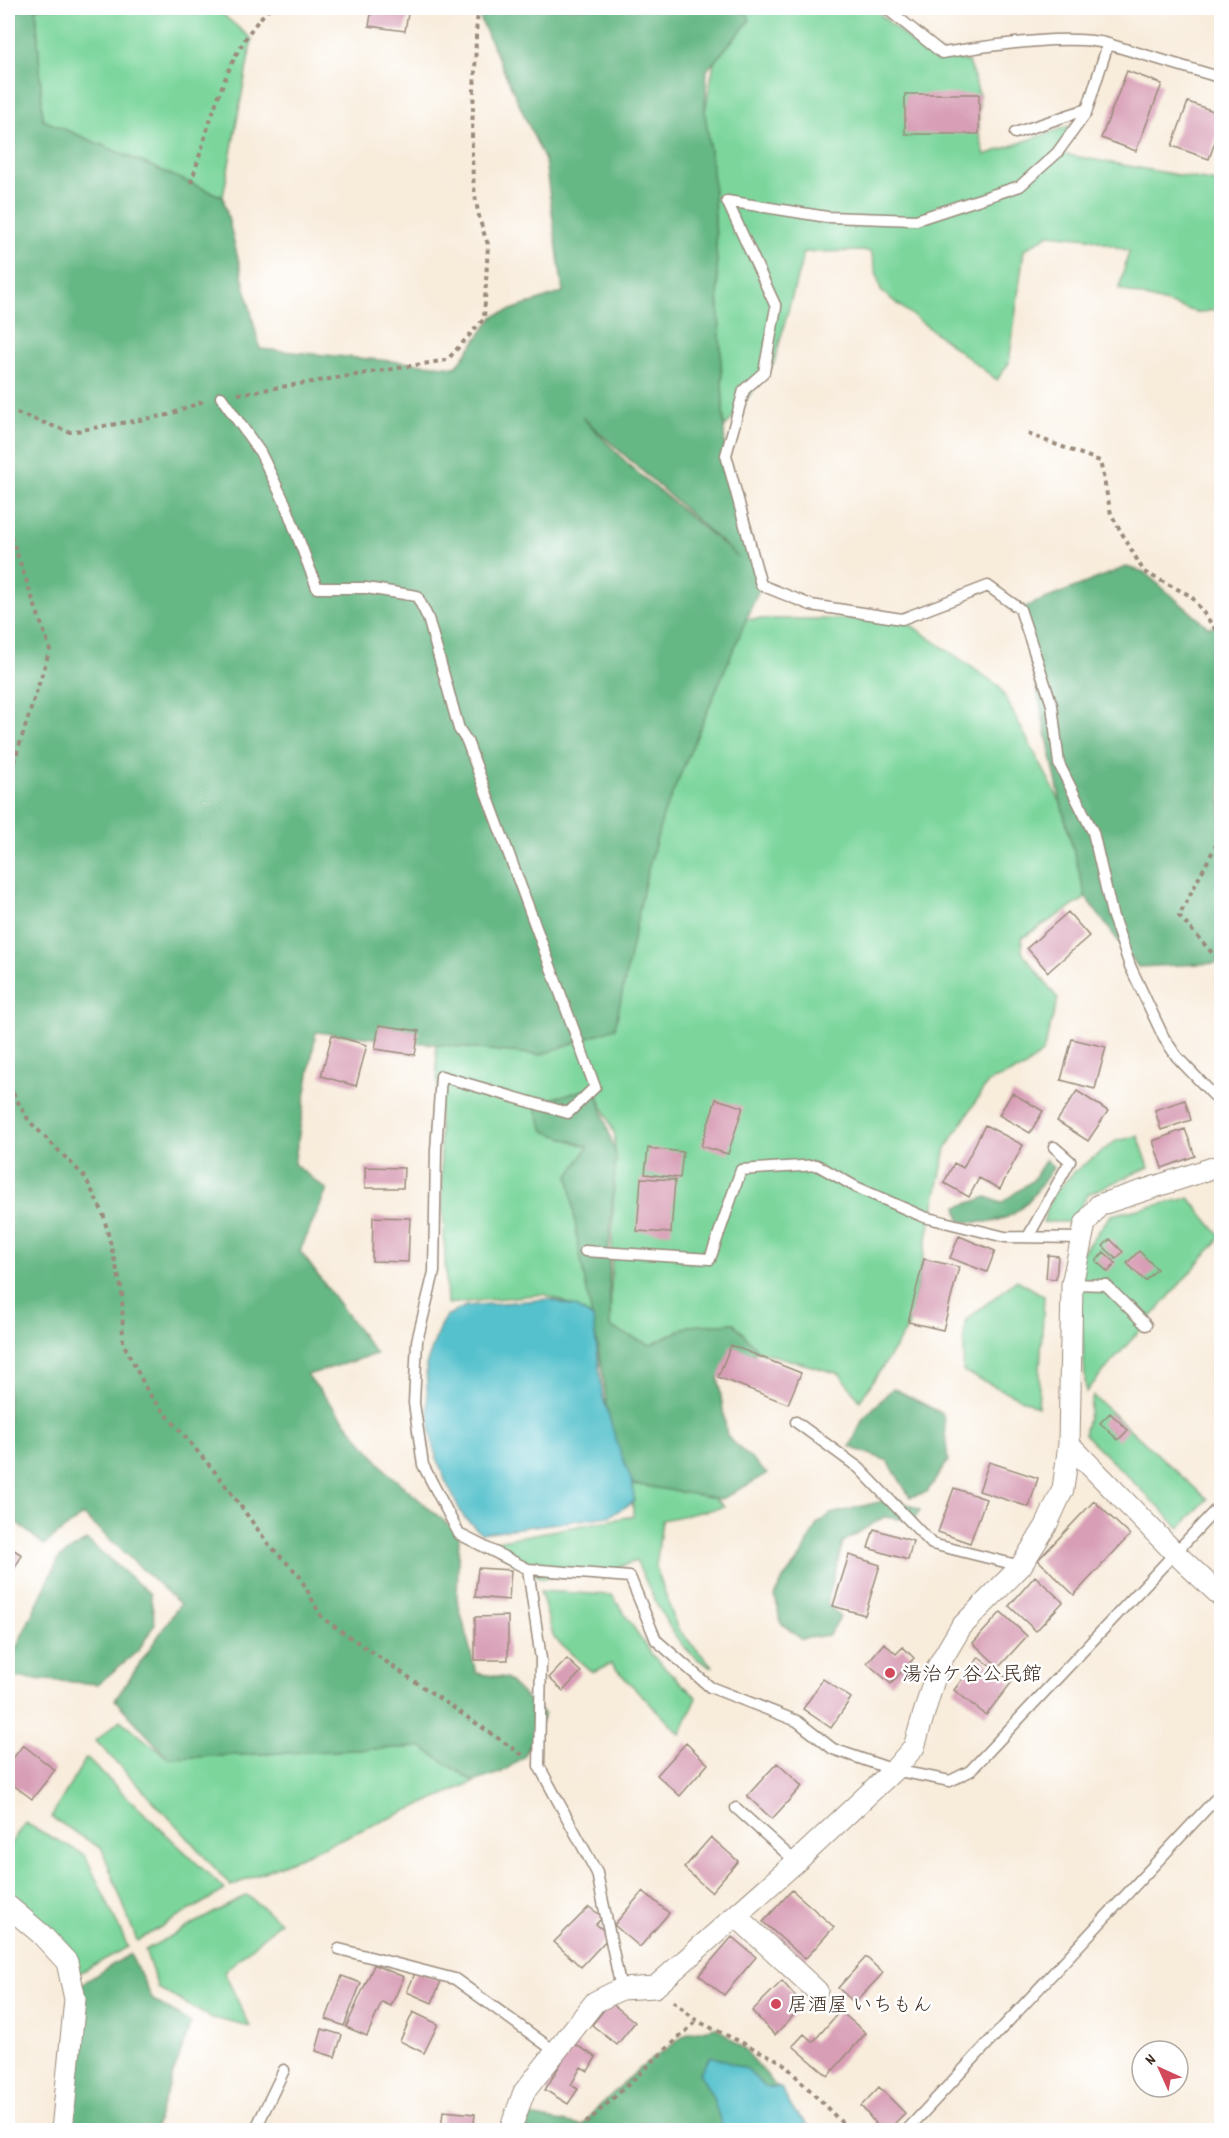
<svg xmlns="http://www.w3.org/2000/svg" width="1229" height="2138" font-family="Dekko,'Klee One',sans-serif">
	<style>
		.green { fill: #7cd69c; stroke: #5c805d; stroke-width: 1.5 }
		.forest { fill: #65b784; stroke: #507051; stroke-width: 1.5; fill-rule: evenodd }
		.water { fill: #54c1cc; stroke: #487675; stroke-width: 1.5 }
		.building { fill: #d89eb5 }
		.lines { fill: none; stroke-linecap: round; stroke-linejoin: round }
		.service-casing { stroke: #9a8b7c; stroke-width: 13 }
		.minor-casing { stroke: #9a8b7c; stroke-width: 23 }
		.path { stroke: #9a8b7c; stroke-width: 4; stroke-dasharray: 4.5 4.5; stroke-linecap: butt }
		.service { stroke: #fff; stroke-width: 10 }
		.minor { stroke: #fff; stroke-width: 21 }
		.poi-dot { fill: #d1495b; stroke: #fff; stroke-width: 2 }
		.labels { text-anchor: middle; stroke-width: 5; stroke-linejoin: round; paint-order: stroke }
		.poi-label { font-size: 20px; fill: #3b2a1e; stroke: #fff; text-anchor: start }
	</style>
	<rect width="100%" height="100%" fill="#fff"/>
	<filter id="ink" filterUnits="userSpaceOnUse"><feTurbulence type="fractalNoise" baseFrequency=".0167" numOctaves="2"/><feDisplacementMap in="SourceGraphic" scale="12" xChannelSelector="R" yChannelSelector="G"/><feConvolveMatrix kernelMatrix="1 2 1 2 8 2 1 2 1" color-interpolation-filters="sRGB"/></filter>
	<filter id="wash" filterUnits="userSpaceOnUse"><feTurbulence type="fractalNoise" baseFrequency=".008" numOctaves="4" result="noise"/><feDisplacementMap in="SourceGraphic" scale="24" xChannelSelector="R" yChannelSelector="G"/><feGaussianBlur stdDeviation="1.35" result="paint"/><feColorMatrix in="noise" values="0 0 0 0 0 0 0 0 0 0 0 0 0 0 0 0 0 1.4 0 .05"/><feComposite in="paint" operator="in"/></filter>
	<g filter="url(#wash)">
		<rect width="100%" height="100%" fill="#f8ecdb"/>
		<path class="green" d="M 36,8 L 215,8 L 252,39 L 223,197 L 43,120 Z
			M 745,8 L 873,8 L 911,42 L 969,62 L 979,94 L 979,134 L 985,155 L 1069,126 L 1057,153 L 1221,183 L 1221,308 L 1200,313 L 1119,289 L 1129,251 L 1089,238 L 1049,234 L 1024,250 L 1009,363 L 997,380 L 881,291 L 871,251 L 804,252 L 774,363 L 724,429 L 713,175 L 705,112 L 714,62 L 750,20 Z
			M 714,619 L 902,619 L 999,686 L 1061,803 L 1086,898 L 1022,938 L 1022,952 L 1058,999 L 1043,1052 L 1024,1068 L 988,1082 L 946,1148 L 908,1328 L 860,1401 L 840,1374 L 758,1351 L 734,1323 L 689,1326 L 650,1346 L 610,1327 L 615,1135 L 594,1087 L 589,1146 L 585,1254 L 593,1318 L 576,1307 L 544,1294 L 447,1304 L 436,1044 L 540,1055 L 628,942 Z
			M 1138,1136 L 1149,1167 L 1088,1194 L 1072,1222 L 1043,1222 L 1052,1196 L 1074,1172 L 1116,1141 Z
			M 1189,1198 L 1221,1237 L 1086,1392 L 1077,1259 L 1111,1215 Z
			M 1017,1280 L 1044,1296 L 1038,1407 L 963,1371 L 965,1321 Z
			M 1093,1396 L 1207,1499 L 1180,1528 L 1084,1434 Z
			M 633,1484 L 714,1497 L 724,1507 L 662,1520 L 656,1567 L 677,1628 L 713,1667 C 674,1654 654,1596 636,1561 L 599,1574 L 541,1578 L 498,1552 L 495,1541 L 633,1516 Z
			M 540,1591 L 612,1595 L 652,1655 L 697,1698 L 680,1734 L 611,1664 L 592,1672 L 554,1638 Z
			M 120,1720 L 168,1758 L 422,1747 L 474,1782 L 231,1886 L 177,1826 L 96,1741 Z
			M 86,1758 L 225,1890 L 137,1941 L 102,1849 L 51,1817 Z
			M 25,1823 L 85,1855 L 128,1947 L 70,1978 L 69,1947 L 8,1906 L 8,1847 Z
			M 247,1895 L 280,1922 L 224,1972 L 250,2027 L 209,2017 L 158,1988 L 145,1950 Z"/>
		<path class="forest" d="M 8,8 L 36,8 L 43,120 L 223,197 L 260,349 L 456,367 L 494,316 L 563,292 L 545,161 L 478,14 L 479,8 L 745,8 L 750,20 L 707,70 L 705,112 L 713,175 L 725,450 L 763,580 L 663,816 L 646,877 L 615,1028 L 540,1055 L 316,1032 L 294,1164 L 327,1190 L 300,1251 L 376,1354 L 307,1375 L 388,1473 L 459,1534 L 457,1598 L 476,1673 L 506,1678 L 544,1715 L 524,1757 L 502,1772 L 474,1782 L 422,1747 L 168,1758 L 115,1700 L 180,1604 L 83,1515 L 44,1545 L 11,1518 L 8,1518 ZM 582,417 L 738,557 L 631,467 Z
			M 1126,567 L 1144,572 L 1208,627 L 1221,625 L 1221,963 L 1138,967 L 1086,898 L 1061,803 L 1020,609 Z
			M 595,1087 L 616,1156 L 609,1250 L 610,1327 L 650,1345 L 689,1326 L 734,1323 L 758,1351 L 718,1377 L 727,1436 L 767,1474 L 722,1499 L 633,1484 L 614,1468 L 602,1369 L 578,1245 L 569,1176 L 588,1147 L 544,1131 L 534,1103 Z
			M 1046,1159 L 1053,1168 C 1025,1208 1013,1228 960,1221 L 957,1207 L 987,1197 L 1001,1203 L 1033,1180 Z
			M 893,1388 L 943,1414 L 948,1461 L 927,1492 L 910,1497 L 888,1461 L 850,1447 L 863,1419 Z
			M 895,1498 L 920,1510 L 914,1521 L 884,1517 L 843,1542 L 827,1603 L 840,1617 L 829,1635 L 801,1639 L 781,1623 L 775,1596 L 783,1579 L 800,1558 L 817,1524 L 831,1514 Z
			M 87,1540 L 150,1594 L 155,1623 L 139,1650 L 98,1684 L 8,1677 L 8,1644 L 16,1648 L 59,1558 Z
			M 130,1954 L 153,2000 L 191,2023 L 154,2130 L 61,2130 L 73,1989 Z
			M 716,2027 L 744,2049 L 766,2074 L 788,2102 L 797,2130 L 525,2130 L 531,2116 L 583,2126 L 596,2109 L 639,2069 L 688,2033 Z"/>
		<path class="water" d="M 549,1299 L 576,1307 L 593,1318 L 603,1397 L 618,1446 L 633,1484 L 634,1502 L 609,1516 L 481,1533 L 463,1516 L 445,1480 L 433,1447 L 428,1410 L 426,1365 L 440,1326 L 446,1316 L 466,1306 Z
			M 711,2056 L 746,2069 L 765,2087 L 781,2088 L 793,2110 L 813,2130 L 722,2130 L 723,2129 L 712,2095 L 699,2073 Z"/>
		<g id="blocks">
			<path class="building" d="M 372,8 L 409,8 L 405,31 L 369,26 Z
				M 1127,71 L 1162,84 L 1136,151 L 1101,138 Z
				M 905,94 L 979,94 L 979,134 L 905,134 Z
				M 1188,102 L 1222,114 L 1222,122 L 1209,159 L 1172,146 Z
				M 1068,912 L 1089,936 L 1048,972 L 1027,948 Z
				M 379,1025 L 419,1031 L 415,1055 L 375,1049 Z
				M 332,1035 L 367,1045 L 356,1086 L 321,1076 Z
				M 1072,1039 L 1106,1047 L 1095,1089 L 1061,1080 Z
				M 1077,1091 L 1108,1111 L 1088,1141 L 1057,1121 Z
				M 1012,1093 L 1043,1111 L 1030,1133 L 999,1115 Z
				M 716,1099 L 743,1107 L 728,1154 L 701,1146 Z
				M 1185,1100 L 1191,1120 L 1161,1130 L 1155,1110 Z
				M 985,1125 L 1023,1145 L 1000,1189 L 979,1178 L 969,1197 L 944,1183 L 954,1163 L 963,1168 Z
				M 1185,1129 L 1195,1156 L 1162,1168 L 1153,1141 Z
				M 648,1148 L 683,1152 L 680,1178 L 645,1174 Z
				M 365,1167 L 404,1168 L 403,1188 L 365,1188 Z
				M 641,1178 L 675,1180 L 671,1233 L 637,1231 Z
				M 373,1217 L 410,1218 L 408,1262 L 372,1261 Z
				M 959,1236 L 995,1251 L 987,1272 L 950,1258 Z
				M 1110,1239 L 1123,1252 L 1116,1259 L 1103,1246 Z
				M 1139,1251 L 1157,1269 L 1145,1281 L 1127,1263 Z
				M 1104,1252 L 1116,1263 L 1108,1272 L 1096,1261 Z
				M 1048,1255 L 1058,1256 L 1056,1279 L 1046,1278 Z
				M 924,1259 L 959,1267 L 943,1330 L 908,1322 Z
				M 731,1345 L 801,1373 L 788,1404 L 718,1377 Z
				M 1110,1413 L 1128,1430 L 1118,1440 L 1100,1423 Z
				M 989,1462 L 1038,1478 L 1029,1507 L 979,1491 Z
				M 954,1488 L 986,1499 L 970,1543 L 938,1532 Z
				M 1094,1501 L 1130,1535 L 1074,1595 L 1038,1560 Z
				M 874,1529 L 913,1541 L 908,1560 L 868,1548 Z
				M 8,1546 L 22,1555 L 8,1580 Z
				M 849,1555 L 880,1565 L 865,1615 L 833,1606 Z
				M 478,1568 L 511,1570 L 509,1600 L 475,1597 Z
				M 1035,1576 L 1063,1602 L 1036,1631 L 1009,1606 Z
				M 1001,1612 L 1027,1636 L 999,1667 L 973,1643 Z
				M 508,1616 L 508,1660 L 475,1660 L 475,1617 Z
				M 884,1643 L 896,1654 L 903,1647 L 914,1658 L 891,1684 L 867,1663 Z
				M 979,1657 L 1012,1682 L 986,1715 L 954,1690 Z
				M 567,1659 L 581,1672 L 563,1691 L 549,1678 Z
				M 823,1679 L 851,1698 L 831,1728 L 803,1709 Z
				M 686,1743 L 708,1764 L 680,1796 L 657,1775 Z
				M 23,1745 L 55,1770 L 32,1799 L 8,1781 L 8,1765 Z
				M 777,1763 L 802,1786 L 772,1819 L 747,1796 Z
				M 711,1837 L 738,1861 L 711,1892 L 684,1868 Z
				M 792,1890 L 834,1927 L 805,1959 L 763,1922 Z
				M 643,1891 L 669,1913 L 640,1947 L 614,1925 Z
				M 589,1907 L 603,1917 L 596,1924 L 610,1936 L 581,1967 L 554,1942 Z
				M 732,1937 L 756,1957 L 724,1995 L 699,1975 Z
				M 866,1957 L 883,1973 L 855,2003 L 838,1988 Z
				M 374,1965 L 404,1977 L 391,2006 L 382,2002 L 367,2036 L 346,2027 Z
				M 416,1971 L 441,1981 L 432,2003 L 407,1992 Z
				M 342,1976 L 361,1983 L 344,2026 L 326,2019 Z
				M 782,1981 L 803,2005 L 775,2035 L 752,2011 Z
				M 610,2002 L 635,2022 L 617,2045 L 592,2025 Z
				M 840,2011 L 866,2033 L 828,2076 L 793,2046 L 804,2034 L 813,2042 Z
				M 413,2012 L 438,2024 L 424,2053 L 400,2041 Z
				M 322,2029 L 342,2035 L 335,2057 L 316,2051 Z
				M 573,2043 L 596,2057 L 588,2071 L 581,2067 L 571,2085 L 578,2089 L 568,2104 L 545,2090 Z
				M 879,2087 L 905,2113 L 888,2130 L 881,2130 L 861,2106 Z
				M 443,2111 L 475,2114 L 473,2130 L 441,2130 Z"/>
		</g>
	</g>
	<g filter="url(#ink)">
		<use href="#blocks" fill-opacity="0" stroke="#9a8b7c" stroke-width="1.5"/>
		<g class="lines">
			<defs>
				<path id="service" d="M 886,8 L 942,53 C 982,47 1079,31 1114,46
					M 1222,78 L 1108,44 L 1086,113 L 1057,153 L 1020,186 L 916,220 L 827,217 L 727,201 L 776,307 L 764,372 L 744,390 L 726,455 L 761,585 L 811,605 L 902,619 L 988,586 L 1020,609 L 1052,705 L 1059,764 L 1093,832 L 1112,914 L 1130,966 L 1164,1038 L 1177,1057 L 1222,1104
					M 1015,133 L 1087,109
					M 221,397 L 260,452 L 285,503 L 317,588 L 366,588 L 417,596 L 428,618 L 459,729 L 467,741 L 595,1087 L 568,1113 L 441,1076 L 436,1150 L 434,1272 L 417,1341 L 414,1403 L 423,1465 L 459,1534 L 528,1569 L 630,1577 L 656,1640 L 710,1687 L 797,1721 L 833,1749 L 894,1770 L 950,1781 L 970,1771 L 1222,1503
					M 1028,1237 L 1070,1161 L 1054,1147
					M 585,1251 L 710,1259 L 741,1170 L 817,1165 L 856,1187 L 924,1217 L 1005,1237 L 1082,1238
					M 1072,1284 L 1106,1285 L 1146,1325
					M 796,1422 L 859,1468 L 932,1544 L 1021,1566
					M 528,1569 L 541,1659 L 539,1766 L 597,1873 L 621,1989
					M 736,1808 L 796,1862
					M 339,1949 L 455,1979 L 556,2052
					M 255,2130 L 284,2070
					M 907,2130 L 1222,1792"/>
				<path id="minor" d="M 1069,1444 L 1175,1553 L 1222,1597
					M 8,1906 L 41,1934 L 67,1962 L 75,1999 L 62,2130
					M 736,1916 L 817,1991
					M 510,2130 L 524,2092 L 595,2002 L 621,1989 L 655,1987 L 796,1862 L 894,1770 L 914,1747 L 938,1666 L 961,1627 L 1021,1566 L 1046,1526 L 1063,1489 L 1069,1444 L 1072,1284 L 1085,1224 L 1099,1205 L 1222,1165"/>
			</defs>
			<use href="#service" class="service-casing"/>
			<use href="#minor" class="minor-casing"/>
			<path class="path" d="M 191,183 C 210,125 225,51 270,8
				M 238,394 L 447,360 L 484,319 L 488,244 C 466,191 472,128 475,72 C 476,51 475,28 479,8
				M 8,410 L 70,432 L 168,415 L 204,401
				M 1028,434 L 1100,461 L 1111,514 L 1144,572 L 1191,596 L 1222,638
				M 8,528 L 50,649 L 8,781
				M 1222,772 L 1216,845 L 1179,916 L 1222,964
				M 8,1085 L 29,1121 L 85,1177 L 103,1213 L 122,1291 L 123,1343 L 149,1394 L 220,1478 L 269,1545 L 299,1575 L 322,1618 L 524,1756
				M 673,2001 L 697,2021 L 782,2062 L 849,2130
				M 580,2130 L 583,2126 L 697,2021"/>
			<use href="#service" class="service"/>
			<use href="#minor" class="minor"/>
		</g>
	</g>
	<g class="poi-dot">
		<circle cx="890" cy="1673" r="6"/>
		<circle cx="776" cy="2004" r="6"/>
	</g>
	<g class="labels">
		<g class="poi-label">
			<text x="902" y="1680">湯治ケ谷公民館</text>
			<text x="788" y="2011">居酒屋 いちもん</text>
		</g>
	</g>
	<rect width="1229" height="2138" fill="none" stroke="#fff" stroke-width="30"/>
	<g transform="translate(1160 2069) rotate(315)"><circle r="28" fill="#ffffff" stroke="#b1aaa5" stroke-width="1.5"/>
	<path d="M0-4.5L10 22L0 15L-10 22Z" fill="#d1495b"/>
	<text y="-9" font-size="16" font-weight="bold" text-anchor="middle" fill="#3b2a1e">N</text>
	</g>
</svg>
